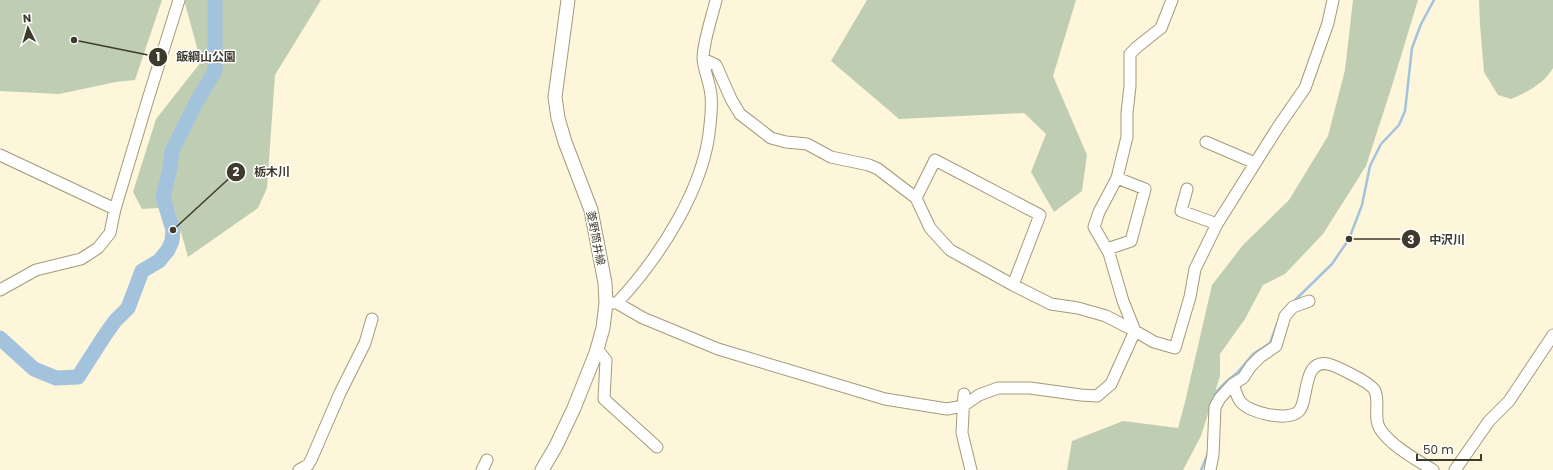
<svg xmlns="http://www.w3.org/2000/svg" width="1553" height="470" font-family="Poppins,'Noto Sans JP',sans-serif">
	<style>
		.green { fill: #bfceb2 }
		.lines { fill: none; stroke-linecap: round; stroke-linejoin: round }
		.stream { stroke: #a3c3dc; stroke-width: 2.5 }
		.river { stroke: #a3c3dc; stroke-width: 15 }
		.minor-casing { stroke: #a49a7a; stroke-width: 13 }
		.major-casing { stroke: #a49a7a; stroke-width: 15 }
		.minor { stroke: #fff; stroke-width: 11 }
		.major { stroke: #fff; stroke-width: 13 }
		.labels { text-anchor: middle; stroke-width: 3; stroke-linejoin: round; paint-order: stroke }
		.street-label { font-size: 11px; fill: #3e3a2c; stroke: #fff }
		.leader { fill: none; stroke: #3e3a2c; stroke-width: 1.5 }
		.callout-dot { fill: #3e3a2c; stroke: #fff; stroke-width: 1.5 }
		.mark-label { font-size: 12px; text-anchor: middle; font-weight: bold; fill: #fff }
		.callout-label { font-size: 12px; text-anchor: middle; font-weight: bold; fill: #3e3a2c; stroke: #fff; stroke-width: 3; stroke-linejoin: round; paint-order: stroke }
	</style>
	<rect width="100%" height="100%" fill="#fef6da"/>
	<path class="green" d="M 0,0 L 162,0 L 135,80 L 116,82 L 59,94 L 0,91 Z
		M 184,0 L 321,0 L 275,75 L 267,188 L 258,208 L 188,257 L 174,207 L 142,209 L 133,192 L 156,119 L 201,62 Z
		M 867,0 L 1076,0 L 1053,76 L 1087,155 L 1082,191 L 1054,212 L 1031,172 L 1046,134 L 1024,113 L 899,119 L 831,61 Z
		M 1353,0 L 1418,0 L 1391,89 L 1366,166 L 1323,234 L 1285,274 L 1263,285 L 1245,319 L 1220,354 L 1220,376 L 1201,436 L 1183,470 L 1067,470 L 1072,441 L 1123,421 L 1178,428 L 1185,402 L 1212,285 L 1243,245 L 1289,200 L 1328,136 L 1345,70 Z
		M 1479,0 L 1553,0 L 1553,68 C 1544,84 1527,92 1511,99 L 1498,95 L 1484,72 L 1480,25 Z"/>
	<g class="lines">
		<path class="stream" d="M 1293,302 L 1332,264 L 1349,239 L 1362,205 L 1370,166 L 1381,144 L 1399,125 L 1405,111 L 1412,48 L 1421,24 L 1434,0
			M 1214,399 L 1215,393 L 1227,381 L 1238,372 L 1253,354 L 1270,343 L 1277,324
			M 1201,470 L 1209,451"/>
		<path class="river" d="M 0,338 L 34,369 L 56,378 L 78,377 L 105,335 L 115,321 L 128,308 L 142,271 L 159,261 L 168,250 L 172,241 L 173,230 L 163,197 L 170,168 L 172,151 L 196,103 L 215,71 L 215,0"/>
		<defs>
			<path id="minor" d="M 703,59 L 716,65 L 731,99 L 740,114 L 771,138 L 786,142 L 807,144 L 831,157 L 869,165 L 878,169 L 916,198 L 930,228 L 950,250 L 1013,285 L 1051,304 L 1078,308 L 1106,316 L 1135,331 L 1154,342 L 1175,348 L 1190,297 L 1195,269 L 1217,224 L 1278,127 L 1305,88 L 1328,23 L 1333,0
				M 1206,142 L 1255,163
				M 0,155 L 115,209
				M 1187,189 L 1181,211 L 1217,224
				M 916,198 L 935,160 L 1040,215 L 1013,285
				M 1107,249 L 1131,241 L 1145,189 L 1117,178
				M 0,290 L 36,270 L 81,259 L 98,248 L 110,233 L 115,209 L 148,99 L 179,0
				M 606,303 L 617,303 L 643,318 L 718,349 L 885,399 L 947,409 L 963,406 L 979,395 L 998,388 L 1030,388 L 1081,395 L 1097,396 L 1111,384 L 1135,331 L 1123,301 L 1109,253 L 1094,227 L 1099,212 L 1117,178 L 1127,137 L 1127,113 L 1130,86 L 1130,54 L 1137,47 L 1161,28 L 1172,0
				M 617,303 C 659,258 705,188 710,125 C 711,116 712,105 711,95 C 710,83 704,71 703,59 C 703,42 712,17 716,0
				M 597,349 L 606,360 L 604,399 L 657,447
				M 1233,384 C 1235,390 1237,397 1240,401 C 1248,413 1288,422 1299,411 C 1309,400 1302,359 1328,364 C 1336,366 1372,383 1375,391 C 1380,403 1373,418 1380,429 C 1391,446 1417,460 1433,470
				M 964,394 L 962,433 L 971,470
				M 299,470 L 308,465 L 311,460 L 340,393 L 365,343 L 372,319
				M 482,470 L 487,460
				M 1210,470 L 1213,455 L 1215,407 L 1220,398 L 1233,384 L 1243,378 L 1251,366 L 1260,357 L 1276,346 L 1285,316 L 1293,307 L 1309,301
				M 1455,470 L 1489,421 L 1509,401 L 1553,335"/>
			<path id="major" d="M 542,470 L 556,446 L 574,408 L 596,353 L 603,328 L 606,303 L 605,283 L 591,210 L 565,142 L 558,118 L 555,97 L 568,0"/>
		</defs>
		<use href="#minor" class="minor-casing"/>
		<use href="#major" class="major-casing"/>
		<use href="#minor" class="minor"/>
		<use href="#major" class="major"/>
	</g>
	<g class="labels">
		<g class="street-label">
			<text transform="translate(596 238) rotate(79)" y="4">菱野筒井線</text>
		</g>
	</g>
	<path class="leader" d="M74 40L158 57M173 230L236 172M1349 239L1411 239"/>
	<g class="callout-dot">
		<circle cx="74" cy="40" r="4"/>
		<circle cx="173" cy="230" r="4"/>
		<circle cx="1349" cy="239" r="4"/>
		<circle cx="158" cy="57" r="10"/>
		<circle cx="236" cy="172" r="10"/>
		<circle cx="1411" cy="239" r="10"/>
	</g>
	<g class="mark-label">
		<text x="158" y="61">1</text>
		<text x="236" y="176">2</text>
		<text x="1411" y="244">3</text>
	</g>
	<g class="callout-label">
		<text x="206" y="61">飯綱山公園</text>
		<text x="272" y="176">栃木川</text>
		<text x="1447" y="244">中沢川</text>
	</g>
	<g transform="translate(28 28) rotate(355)" stroke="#ffffff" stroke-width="3" paint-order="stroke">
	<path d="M0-3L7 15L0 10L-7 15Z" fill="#3e3a2c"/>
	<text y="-6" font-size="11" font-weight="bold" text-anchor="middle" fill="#3e3a2c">N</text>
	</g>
	<path d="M1417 454v6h64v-6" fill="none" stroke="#3e3a2c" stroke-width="2"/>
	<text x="1423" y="454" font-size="12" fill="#3e3a2c" stroke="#ffffff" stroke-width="3" paint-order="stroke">50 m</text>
</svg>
